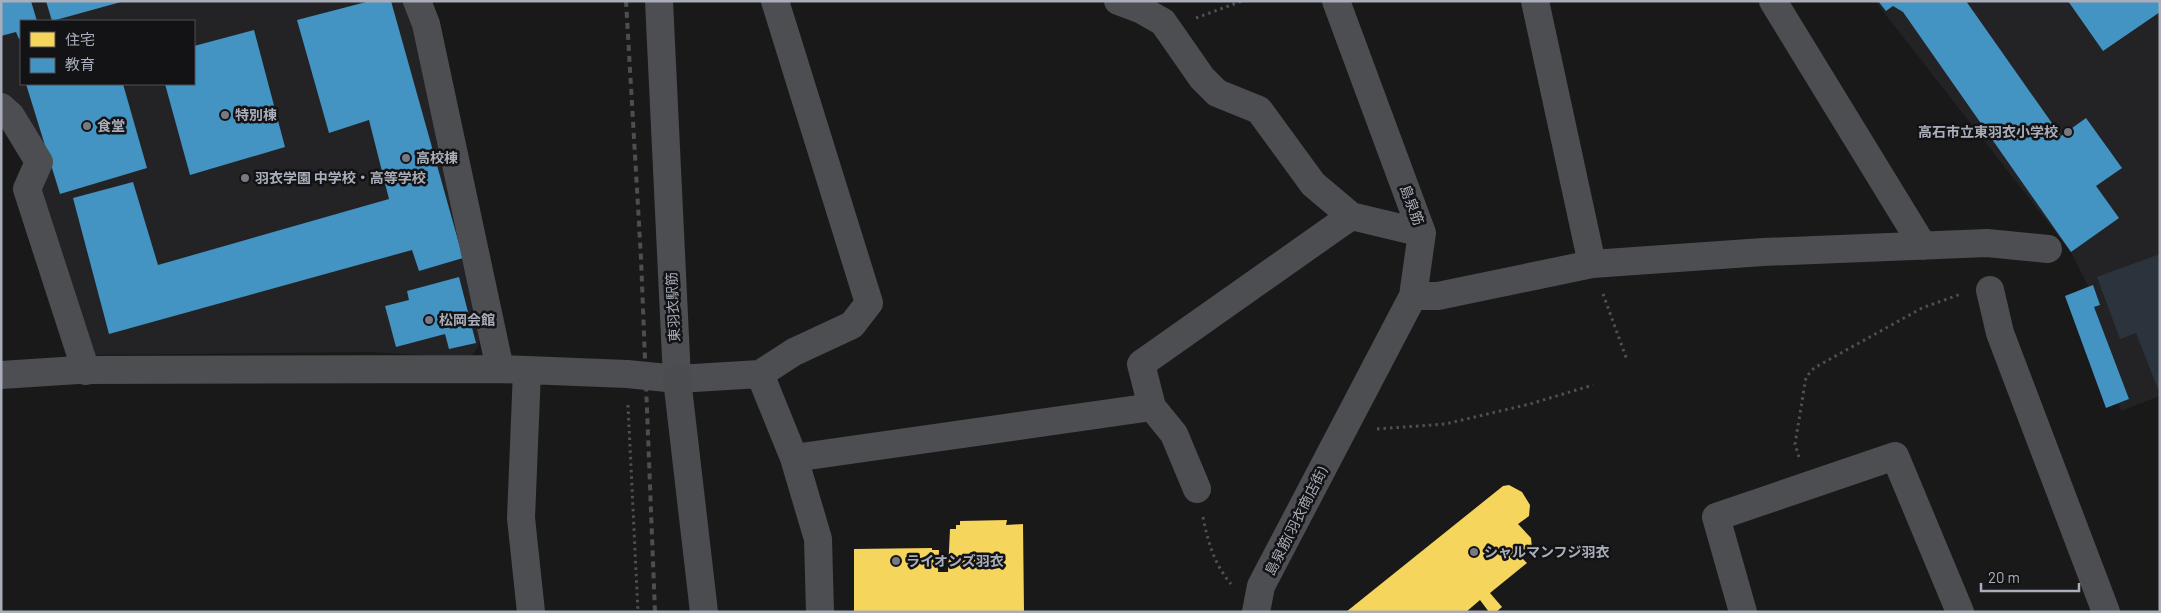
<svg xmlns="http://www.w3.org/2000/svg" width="2161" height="613" font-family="Barlow,'Noto Sans JP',sans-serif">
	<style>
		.built { fill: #232325; fill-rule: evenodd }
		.water { fill: #2b343c }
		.homes { fill: #f6d55c }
		.schools { fill: #4393c3 }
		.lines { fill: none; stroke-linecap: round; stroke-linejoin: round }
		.path { stroke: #4f5054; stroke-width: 3; stroke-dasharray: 2.5 4; stroke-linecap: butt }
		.street { stroke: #4d4e52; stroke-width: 28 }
		.secondary { stroke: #4b4c50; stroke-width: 28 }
		.rail { stroke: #4c4e51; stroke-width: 4; stroke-dasharray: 6 5; stroke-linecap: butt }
		.poi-dot { fill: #777a82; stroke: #131315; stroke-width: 2 }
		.labels { text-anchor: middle; stroke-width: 5; stroke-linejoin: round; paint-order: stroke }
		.poi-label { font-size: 14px; font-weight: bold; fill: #a9aeba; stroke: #131315; text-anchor: start }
		.street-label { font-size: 14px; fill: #a9aeba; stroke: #131315 }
	</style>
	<rect width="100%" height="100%" fill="#191919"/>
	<path class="built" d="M 1,1 L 412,1 L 484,320 L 478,347 L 469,358 L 371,352 L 87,355 L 34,192 L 45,163 L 1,103 ZM 21,21 L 194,21 L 194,84 L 21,84 Z
		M 1875,1 L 2160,1 L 2160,396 L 2121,411 L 2118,403 L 2106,408 L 2065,296 L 2088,286 L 2071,252 Z"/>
	<path class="water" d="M 2160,254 L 2160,388 L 2158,389 L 2136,333 L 2120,339 L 2097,277 Z"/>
	<path class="homes" d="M 1509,485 L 1522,492 L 1530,505 L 1529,516 L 1518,524 L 1531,538 L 1532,548 L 1521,557 L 1527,563 L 1490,593 L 1502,607 L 1496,612 L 1489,612 L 1480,600 L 1466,612 L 1346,612 L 1503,486 Z
		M 1007,520 L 1006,525 L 1023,524 L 1024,612 L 854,612 L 854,549 L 932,548 L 932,550 L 939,550 L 938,572 L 948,572 L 950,529 L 956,529 L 956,525 L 960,525 L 960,521 Z"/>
	<path class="schools" d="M 1,1 L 31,1 L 37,21 L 21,21 L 21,38 L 19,39 L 16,32 L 1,36 Z
		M 46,1 L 121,1 L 121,2 L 52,21 Z
		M 370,1 L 391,1 L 463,258 L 419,271 L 412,250 L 109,334 L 73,198 L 133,182 L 158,265 L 389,199 L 369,120 L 329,133 L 297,20 Z
		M 1878,1 L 1966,1 L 2061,136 L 2086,118 L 2122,168 L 2096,186 L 2119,218 L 2071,252 L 1903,12 L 1893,6 L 1886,11 Z
		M 2068,1 L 2160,1 L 2160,12 L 2103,51 Z
		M 254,30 L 285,147 L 190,175 L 165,84 L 194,84 L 194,46 Z
		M 26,84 L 123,84 L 147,168 L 60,194 Z
		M 459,277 L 476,343 L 449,349 L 445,334 L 396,347 L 385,306 L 409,300 L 407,291 Z
		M 2093,285 L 2100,305 L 2094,307 L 2129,399 L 2106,408 L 2065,296 Z"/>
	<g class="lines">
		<path class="path" d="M 1196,18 L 1242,1
			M 1603,294 L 1627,360
			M 628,405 L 638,612
			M 1377,429 L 1445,424 L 1530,404 L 1593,385
			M 1799,457 L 1795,444 L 1806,377 L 1814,368 L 1922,308 L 1961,294
			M 1203,517 C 1208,542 1214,564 1231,584"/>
		<path class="street" d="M 417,1 L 426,24 L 500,369
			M 659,1 L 677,379
			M 1118,1 L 1142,10 L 1163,22 L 1202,78 L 1217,93 L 1259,110 L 1313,184 L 1351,216
			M 1535,1 L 1592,264
			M 1773,1 L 1923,246
			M 1,107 L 11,116 L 39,162 L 27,189 L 86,371
			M 1990,290 L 2000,333 L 2106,612
			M 1413,296 L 1438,296 L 1592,264 L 1763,252 L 1987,243 L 2048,249
			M 527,371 L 521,518 L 531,612
			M 760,374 L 794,458 L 1152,407 L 1141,364 L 1351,216 L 1422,233
			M 1,375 L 78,370 L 500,369 L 627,374 L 677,379 L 760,374 L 794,352 L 852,325 L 869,303 L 775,1
			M 1152,407 L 1174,434 L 1197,489
			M 794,458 L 818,539 L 820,612
			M 1256,612 L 1261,586 L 1413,296 L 1422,233 L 1336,1
			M 1743,612 L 1716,517 L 1895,456 L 1960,612"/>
		<path class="secondary" d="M 677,379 L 704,612"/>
		<path class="rail" d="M 626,1 L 641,258 L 655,612"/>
	</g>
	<g class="poi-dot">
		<circle cx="225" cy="115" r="5"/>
		<circle cx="87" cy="126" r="5"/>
		<circle cx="2068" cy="132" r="5"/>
		<circle cx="406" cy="158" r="5"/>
		<circle cx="245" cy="178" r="5"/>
		<circle cx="429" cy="320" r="5"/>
		<circle cx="1474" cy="552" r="5"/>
		<circle cx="896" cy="561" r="5"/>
	</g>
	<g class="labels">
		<g class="poi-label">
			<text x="235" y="120">特別棟</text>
			<text x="97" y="131">食堂</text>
			<text x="2058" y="137" text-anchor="end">高石市立東羽衣小学校</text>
			<text x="416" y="163">高校棟</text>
			<text x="255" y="183">羽衣学園 中学校・高等学校</text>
			<text x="439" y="325">松岡会館</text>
			<text x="1484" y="557">シャルマンフジ羽衣</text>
			<text x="906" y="566">ライオンズ羽衣</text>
		</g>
		<g class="street-label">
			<text transform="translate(1412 205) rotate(69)" y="5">島泉筋</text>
			<text transform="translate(673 307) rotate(-93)" y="5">東羽衣駅筋</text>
			<text transform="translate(1296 521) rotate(-63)" y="5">島泉筋(羽衣商店街)</text>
		</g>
	</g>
	<rect width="2161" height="613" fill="none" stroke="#a9aeba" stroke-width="5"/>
	<rect x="20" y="20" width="175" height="65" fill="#131315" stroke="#4f5157"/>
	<rect x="30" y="32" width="25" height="15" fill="#f6d55c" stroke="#4f5157"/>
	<text x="65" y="45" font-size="15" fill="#a9aeba">住宅</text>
	<rect x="30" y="58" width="25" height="15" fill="#4393c3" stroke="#4f5157"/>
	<text x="65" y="70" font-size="15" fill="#a9aeba">教育</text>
	<path d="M1981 583v8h98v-8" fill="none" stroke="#a9aeba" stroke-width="2.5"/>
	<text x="1988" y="583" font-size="15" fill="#a9aeba" stroke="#131315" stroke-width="4" paint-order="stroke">20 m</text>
</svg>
